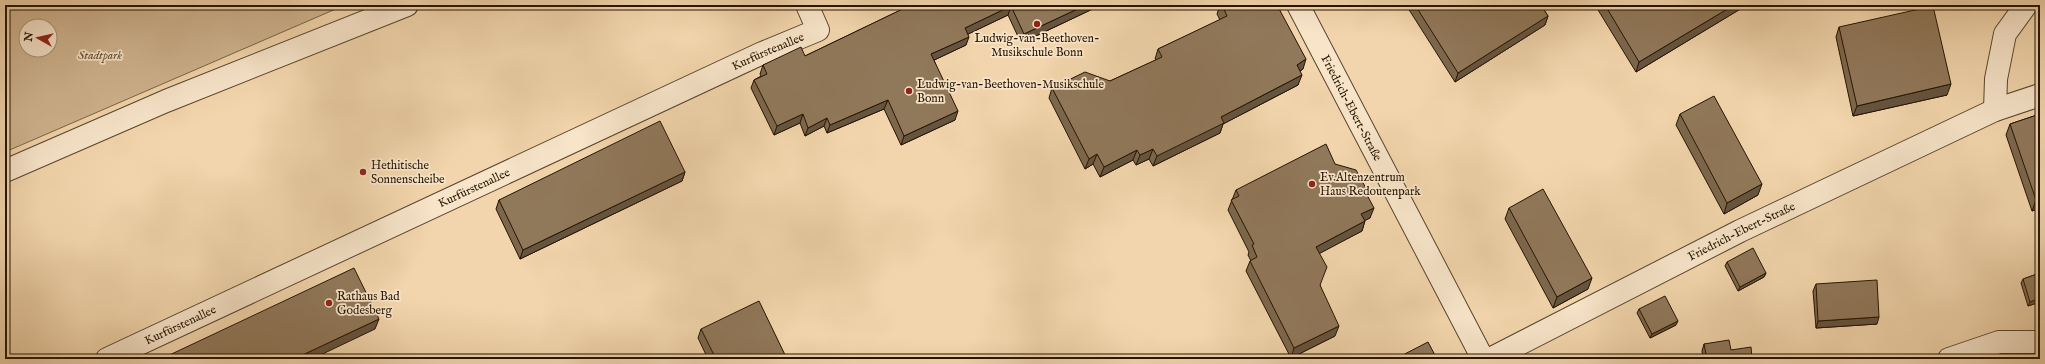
<svg xmlns="http://www.w3.org/2000/svg" width="2045" height="364" font-family="'IM FELL English',serif">
	<style>
		.green { fill: #cfb48f; stroke: #7a6448; fill-rule: evenodd }
		.lines { fill: none; stroke-linecap: round; stroke-linejoin: round }
		.minor-casing { stroke: #59442c; stroke-width: 24 }
		.minor { stroke: #f7e4c9; stroke-width: 22 }
		.wall { fill: #7c674d; stroke: #261401 }
		.shaded-wall { fill: #65543f; stroke: #261401 }
		.building { fill: #90785a; stroke: #261401 }
		.poi-dot { fill: #8f2418; stroke: #f7e4c9; stroke-width: 1.5 }
		.labels { text-anchor: middle; stroke-width: 3.5; stroke-linejoin: round; paint-order: stroke }
		.poi-label { font-size: 12px; fill: #261401; stroke: #f7e4c9; text-anchor: start }
		.street-label { font-size: 12px; fill: #261401; stroke: #f7e4c9 }
		.park-label { font-size: 12px; font-style: italic; fill: #614c33; stroke: #f7e4c9 }
	</style>
	<rect width="100%" height="100%" fill="#f2d5ac"/>
	<filter id="stains"><feTurbulence type="fractalNoise" baseFrequency=".005" numOctaves="4"/><feColorMatrix values="0 0 0 0 .2 0 0 0 0 .09 0 0 0 0 .02 0 0 0 .5 -.17"/></filter>
	<radialGradient id="worn" r=".72"><stop offset=".6" stop-color="#630" stop-opacity="0"/><stop offset="1" stop-color="#630" stop-opacity=".3"/></radialGradient>
	<path class="green" d="M 5,5 L 345,5 L 5,152 ZM 26,26 L 50,26 L 50,50 L 26,50 Z"/>
	<g class="lines">
		<defs>
			<g id="minor">
				<path id="s1" d="M 1298,5 L 1483,359"/>
				<path d="M 1995,110 L 1996,79 L 2005,34 L 2026,5"/>
				<path d="M 5,171 L 166,101 L 407,5"/>
				<path id="s2" d="M 107,359 L 760,54 L 818,30 L 807,5"/>
				<path id="s3" d="M 1490,359 L 1740,231 L 1995,110 L 2040,95"/>
				<path d="M 1949,359 L 1999,342 L 2040,342"/>
			</g>
		</defs>
		<use href="#minor" class="minor-casing"/>
		<use href="#minor" class="minor"/>
	</g>
	<path class="wall" d="M 911,5 L 1101,5 L 1021,43 L 1008,15 L 968,34 L 966,45 L 934,60 L 955,120 L 901,145 L 884,109 L 827,133 L 824,126 L 805,136 L 800,123 L 774,135 L 751,88 L 754,80 L 761,76 L 760,74 L 763,65 L 805,56 Z
		M 1220,5 L 1277,5 L 1303,69 L 1300,71 L 1298,85 L 1223,124 L 1220,133 L 1153,166 L 1149,159 L 1136,165 L 1133,160 L 1100,177 L 1093,164 L 1085,169 L 1049,98 L 1052,88 L 1110,81 L 1156,60 L 1155,59 L 1158,49 L 1220,20 L 1217,14 Z
		M 1406,5 L 1541,5 L 1548,16 L 1545,25 L 1455,82 Z
		M 1595,5 L 1747,5 L 1636,72 Z
		M 1839,27 L 1947,95 L 1853,116 L 1836,37 Z
		M 1680,114 L 1758,195 L 1724,214 L 1676,125 Z
		M 2040,114 L 2040,208 L 2032,211 L 2006,135 L 2010,124 Z
		M 1335,164 L 1367,195 L 1370,218 L 1365,220 L 1362,231 L 1319,253 L 1320,285 L 1335,336 L 1291,358 L 1246,271 L 1250,261 L 1251,261 L 1248,255 L 1249,252 L 1228,210 L 1236,190 Z
		M 685,172 L 682,181 L 520,259 L 496,209 L 499,200 Z
		M 1509,208 L 1588,289 L 1553,308 L 1505,219 Z
		M 1727,262 L 1766,273 L 1764,277 L 1738,291 L 1725,266 Z
		M 2040,273 L 2040,302 L 2028,306 L 2021,283 L 2023,279 Z
		M 1816,284 L 1877,324 L 1816,328 L 1813,291 Z
		M 1639,309 L 1676,325 L 1650,338 L 1637,313 Z
		M 701,329 L 787,359 L 708,359 L 698,338 Z
		M 1704,344 L 1731,350 L 1752,359 L 1703,359 L 1702,351 Z"/>
	<path class="shaded-wall" d="M 1086,5 L 1101,5 L 1021,43 L 1024,34 Z
		M 1734,5 L 1747,5 L 1636,72 L 1639,62 Z
		M 1011,6 L 1008,15 L 962,37 L 965,28 Z
		M 1548,16 L 1545,25 L 1455,82 L 1458,73 Z
		M 969,37 L 966,45 L 928,63 L 931,54 Z
		M 1306,59 L 1303,69 L 1293,75 L 1297,65 Z
		M 1302,75 L 1298,85 L 1223,124 L 1220,133 L 1153,166 L 1157,156 L 1221,117 Z
		M 1951,84 L 1947,95 L 1853,116 L 1857,106 Z
		M 888,100 L 884,109 L 827,133 L 830,125 Z
		M 958,111 L 955,120 L 901,145 L 904,136 Z
		M 803,114 L 800,123 L 774,135 L 777,126 Z
		M 827,118 L 824,126 L 805,136 L 808,128 Z
		M 1153,149 L 1149,159 L 1136,165 L 1140,155 Z
		M 1137,150 L 1133,160 L 1100,177 L 1104,167 Z
		M 1097,154 L 1093,164 L 1085,169 L 1089,159 Z
		M 685,172 L 682,181 L 520,259 L 523,250 Z
		M 1762,184 L 1758,195 L 1724,214 L 1727,203 Z
		M 2040,199 L 2040,208 L 2032,211 L 2036,200 Z
		M 1374,208 L 1370,218 L 1358,224 L 1361,214 Z
		M 1365,221 L 1362,231 L 1313,257 L 1316,247 Z
		M 1766,273 L 1764,277 L 1738,291 L 1740,287 Z
		M 1592,278 L 1588,289 L 1553,308 L 1557,297 Z
		M 2040,298 L 2040,302 L 2028,306 L 2030,302 Z
		M 1879,317 L 1877,324 L 1816,328 L 1818,321 Z
		M 379,319 L 375,329 L 312,359 L 294,359 Z
		M 1678,321 L 1676,325 L 1650,338 L 1652,334 Z
		M 1339,326 L 1335,336 L 1291,358 L 1294,348 Z"/>
	<path class="building" d="M 911,5 L 1086,5 L 1024,34 L 1011,6 L 965,28 L 969,37 L 931,54 L 958,111 L 904,136 L 888,100 L 830,125 L 827,118 L 808,128 L 803,114 L 777,126 L 754,80 L 767,74 L 763,65 L 801,47 L 805,56 Z
		M 1222,5 L 1277,5 L 1306,59 L 1297,65 L 1302,75 L 1221,117 L 1224,123 L 1157,156 L 1153,149 L 1140,155 L 1137,150 L 1104,167 L 1097,154 L 1089,159 L 1052,88 L 1085,72 L 1110,81 L 1162,57 L 1158,49 L 1227,16 Z
		M 1415,5 L 1541,5 L 1548,16 L 1458,73 Z
		M 1605,5 L 1734,5 L 1639,62 Z
		M 1933,6 L 1951,84 L 1857,106 L 1839,27 Z
		M 1714,96 L 1762,184 L 1727,203 L 1680,114 Z
		M 2040,114 L 2040,199 L 2036,200 L 2010,124 Z
		M 660,121 L 685,172 L 523,250 L 499,200 Z
		M 1326,144 L 1335,164 L 1356,170 L 1368,192 L 1366,193 L 1374,208 L 1361,214 L 1365,221 L 1316,247 L 1327,267 L 1320,285 L 1339,326 L 1294,348 L 1250,261 L 1257,257 L 1252,245 L 1254,244 L 1231,200 L 1239,196 L 1236,190 Z
		M 1543,189 L 1592,278 L 1557,297 L 1509,208 Z
		M 1753,248 L 1766,273 L 1740,287 L 1727,262 Z
		M 354,268 L 379,319 L 294,359 L 161,359 Z
		M 2040,273 L 2040,298 L 2030,302 L 2023,279 Z
		M 1877,280 L 1879,317 L 1818,321 L 1816,284 Z
		M 1665,296 L 1678,321 L 1652,334 L 1639,309 Z
		M 759,301 L 787,359 L 716,359 L 701,329 Z
		M 1729,340 L 1731,350 L 1751,347 L 1752,359 L 1707,359 L 1704,344 Z
		M 1428,342 L 1437,359 L 1395,359 Z"/>
	<g class="poi-dot">
		<circle cx="1037" cy="24" r="4"/>
		<circle cx="909" cy="91" r="4"/>
		<circle cx="363" cy="172" r="4"/>
		<circle cx="1312" cy="184" r="4"/>
		<circle cx="329" cy="303" r="4"/>
	</g>
	<g class="labels">
		<g class="poi-label">
			<text x="1037" y="42" text-anchor="middle">Ludwig-van-Beethoven-<tspan x="1037" dy="14">Musikschule Bonn</tspan></text>
			<text x="917" y="88">Ludwig-van-Beethoven-Musikschule<tspan x="917" dy="14">Bonn</tspan></text>
			<text x="371" y="169">Hethitische<tspan x="371" dy="14">Sonnenscheibe</tspan></text>
			<text x="1320" y="181">Ev.Altenzentrum<tspan x="1320" dy="14">Haus Redoutenpark</tspan></text>
			<text x="337" y="300">Rathaus Bad<tspan x="337" dy="14">Godesberg</tspan></text>
		</g>
		<g class="street-label">
			<text dy="4" stroke="none"><textPath href="#s2" startOffset="729">Kurfürstenallee</textPath></text>
			<text dy="4" stroke="none"><textPath href="#s1" startOffset="116">Friedrich-Ebert-Straße</textPath></text>
			<text dy="4" stroke="none"><textPath href="#s2" startOffset="405">Kurfürstenallee</textPath></text>
			<text dy="4" stroke="none"><textPath href="#s3" startOffset="282">Friedrich-Ebert-Straße</textPath></text>
			<text dy="4" stroke="none"><textPath href="#s2" startOffset="81">Kurfürstenallee</textPath></text>
		</g>
		<g class="park-label">
			<text x="100" y="59">Stadtpark</text>
		</g>
	</g>
	<rect width="2045" height="364" fill="none" stroke="#f2d5ac" stroke-width="20"/>
	<rect x="6" y="6" width="2033" height="352" fill="none" stroke="#261401" stroke-width="2"/>
	<rect x="10" y="10" width="2025" height="344" fill="none" stroke="#261401"/>
	<g transform="translate(38 38) rotate(278)"><circle r="19" fill="#f7e4c9" stroke="#a39179"/>
	<path d="M0-3L7 15L0 10L-7 15Z" fill="#8f2418"/>
	<text y="-6" font-size="11" font-weight="bold" text-anchor="middle" fill="#261401">N</text>
	</g>
	<rect width="100%" height="100%" filter="url(#stains)"/>
	<rect width="100%" height="100%" fill="url(#worn)"/>
</svg>
